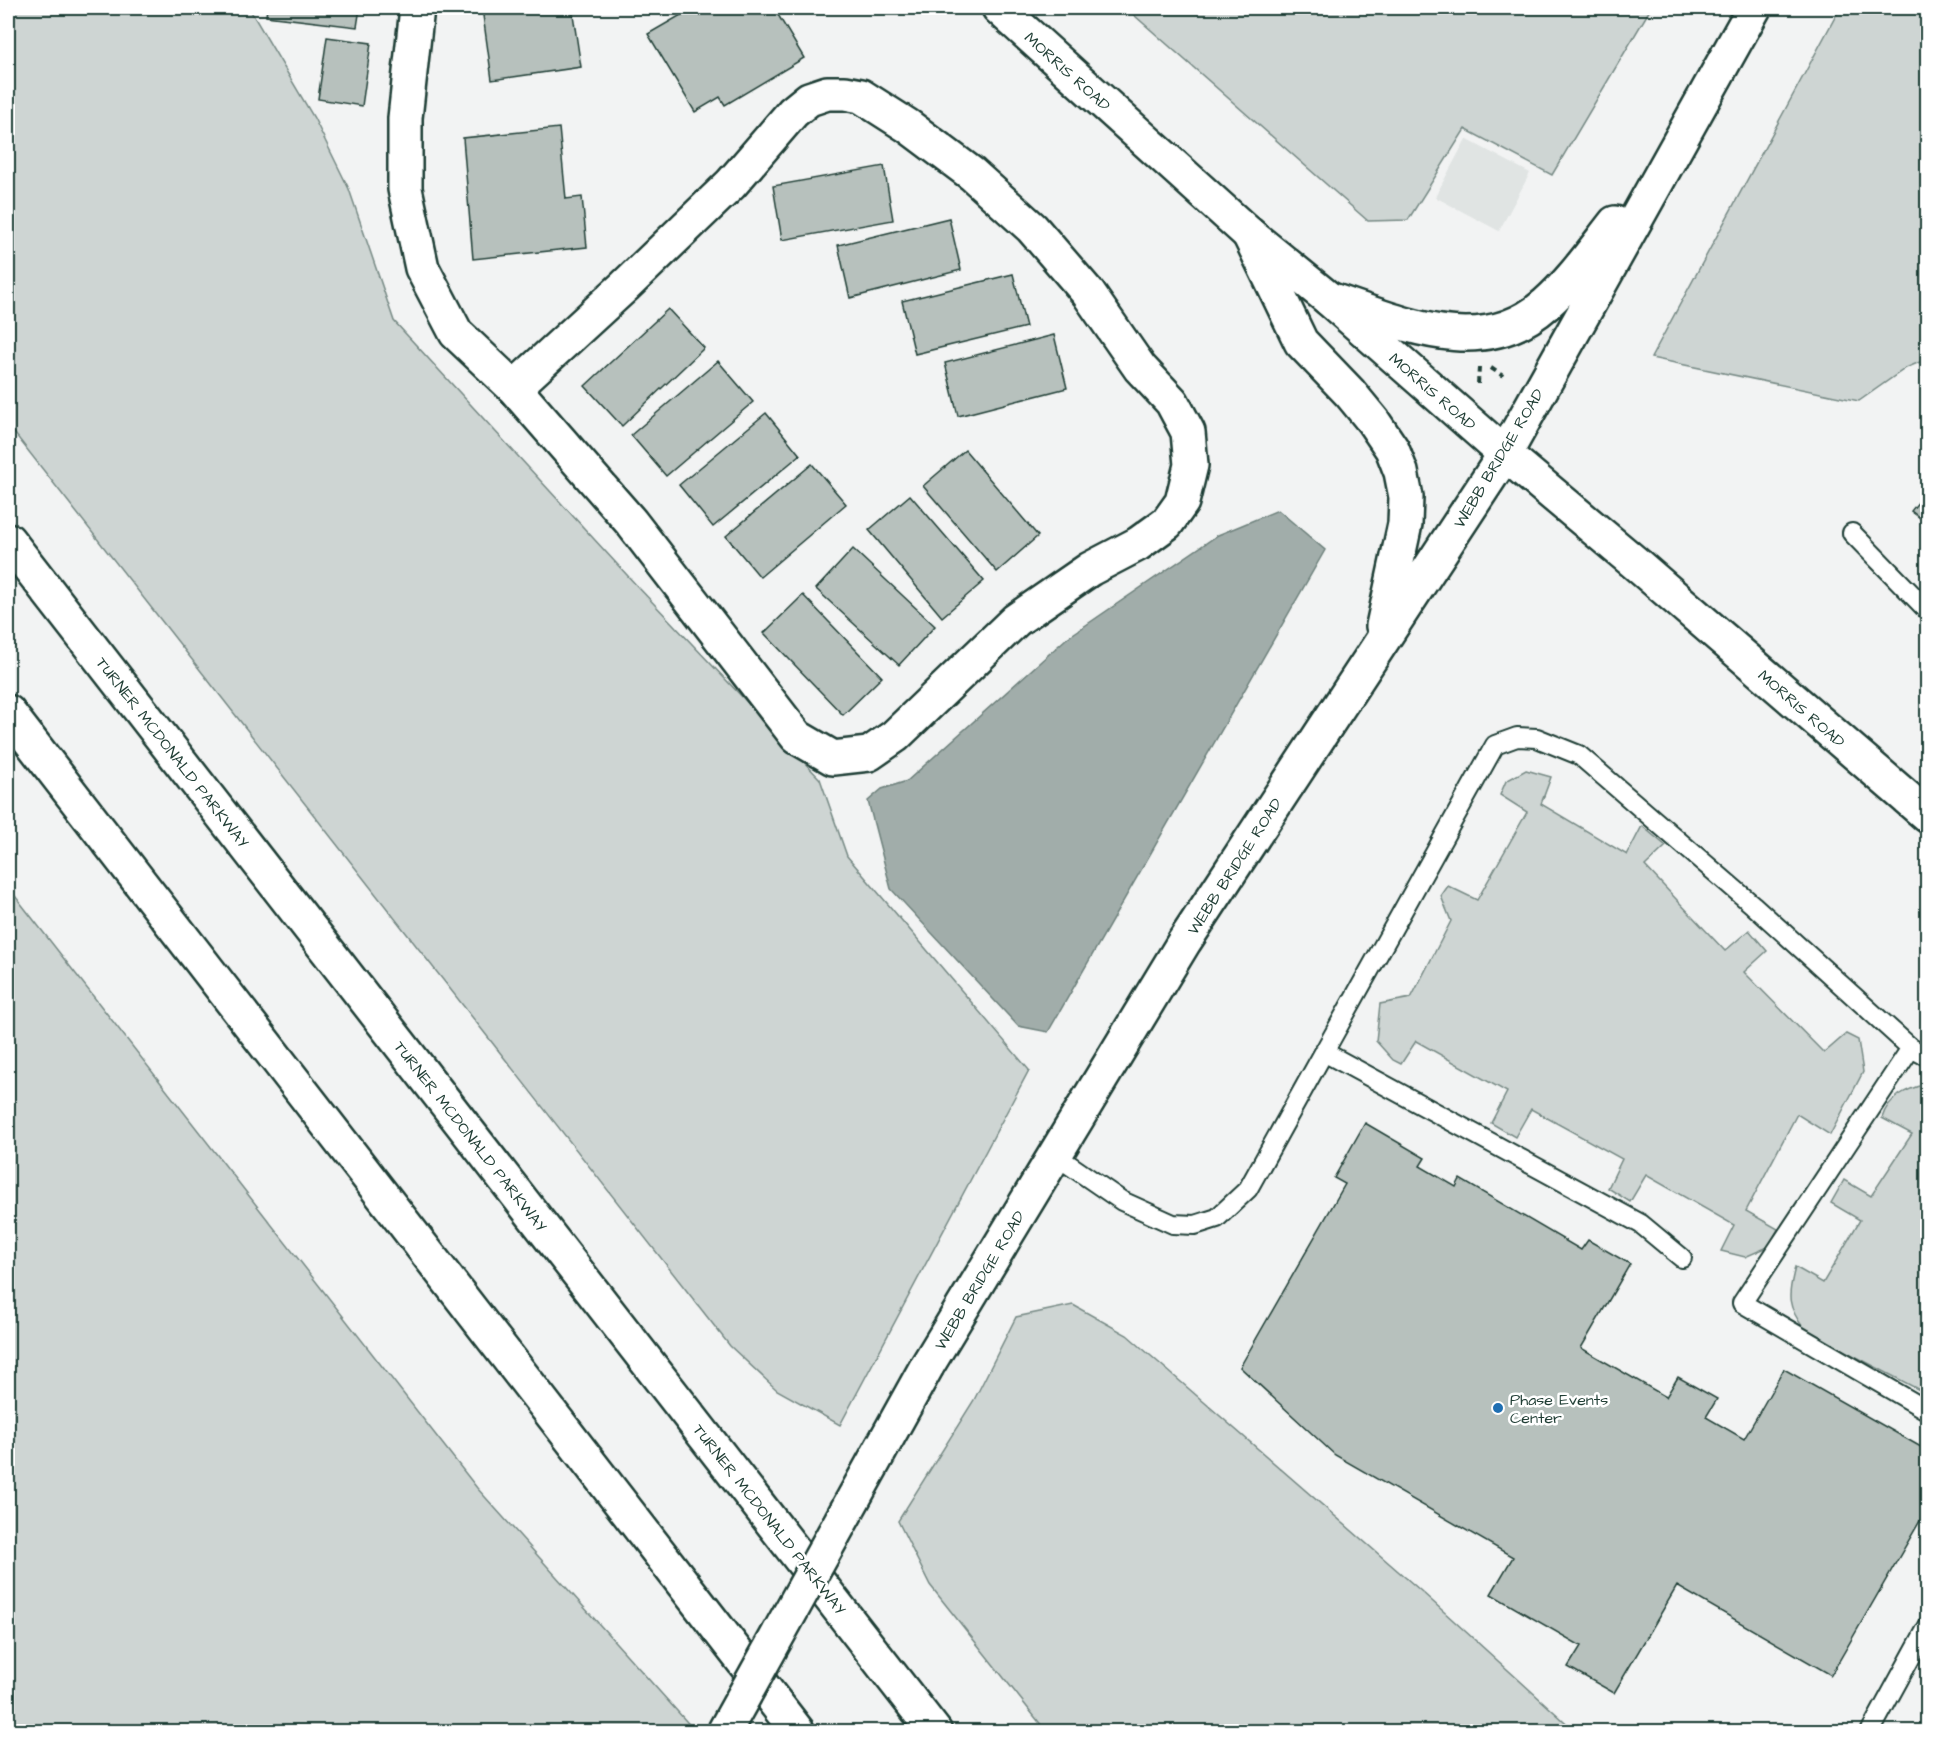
<svg xmlns="http://www.w3.org/2000/svg" width="1935" height="1739" font-family="'Architects Daughter',sans-serif">
	<style>
		.built { fill: #e0e4e3 }
		.green { fill: #ced5d3; stroke: #768984; stroke-width: 1.5 }
		.water { fill: #a1adaa; stroke: #6d807b; stroke-width: 1.5 }
		.building { fill: #b7c1bd; stroke: #1f3d34; stroke-width: 1.5 }
		.lines { fill: none; stroke-linecap: round; stroke-linejoin: round }
		.service-casing { stroke: #1f3d34; stroke-width: 22 }
		.minor-casing { stroke: #1f3d34; stroke-width: 38 }
		.tertiary-casing { stroke: #1f3d34; stroke-width: 38 }
		.motorway-casing { stroke: #1f3d34; stroke-width: 38 }
		.path { stroke: #1f3d34; stroke-width: 4; stroke-dasharray: 6 4.5; stroke-linecap: butt }
		.service { stroke: #fff; stroke-width: 18 }
		.minor { stroke: #fff; stroke-width: 33 }
		.tertiary { stroke: #fff; stroke-width: 33 }
		.motorway { stroke: #fff; stroke-width: 33 }
		.tertiary-bridge-casing { stroke: #1f3d34; stroke-width: 38; stroke-linecap: butt }
		.tertiary-bridge { stroke: #fff; stroke-width: 33 }
		.poi-dot { fill: #1f6fb2; stroke: #fff; stroke-width: 2 }
		.labels { text-anchor: middle; stroke-width: 5; stroke-linejoin: round; paint-order: stroke }
		.street-label { font-size: 16px; fill: #1f3d34; stroke: #fff }
		.poi-label { font-size: 16px; fill: #1f3d34; stroke: #fff; text-anchor: start }
	</style>
	<rect width="100%" height="100%" fill="#f2f3f3"/>
	<filter id="ink" filterUnits="userSpaceOnUse"><feTurbulence type="fractalNoise" baseFrequency=".0167" numOctaves="2"/><feDisplacementMap in="SourceGraphic" scale="12" xChannelSelector="R" yChannelSelector="G"/><feConvolveMatrix kernelMatrix="1 2 1 2 8 2 1 2 1" color-interpolation-filters="sRGB"/></filter>
	<g filter="url(#ink)">
		<path class="built" d="M 1466,139 L 1530,173 L 1499,231 L 1435,197 Z"/>
		<path class="green" d="M 8,8 L 249,8 L 314,118 L 349,189 L 394,321 L 638,587 L 820,779 L 847,856 L 1029,1070 L 840,1425 L 777,1390 L 730,1346 L 8,425 Z
			M 1126,8 L 1651,8 L 1552,175 L 1465,129 L 1408,220 L 1368,221 Z
			M 1840,8 L 1927,8 L 1927,359 L 1906,368 L 1859,401 L 1651,358 Z
			M 1526,770 L 1551,777 L 1541,804 L 1627,855 L 1642,826 L 1666,846 L 1645,866 L 1725,951 L 1749,930 L 1767,951 L 1744,972 L 1824,1053 L 1846,1034 L 1858,1040 L 1863,1072 L 1830,1135 L 1797,1114 L 1746,1211 L 1778,1229 L 1768,1247 L 1745,1257 L 1721,1251 L 1734,1225 L 1646,1175 L 1630,1202 L 1608,1188 L 1622,1159 L 1531,1109 L 1515,1137 L 1491,1123 L 1507,1092 L 1416,1041 L 1401,1064 L 1393,1060 L 1376,1041 L 1380,1004 L 1411,998 L 1451,921 L 1441,896 L 1448,886 L 1477,900 L 1527,812 L 1500,795 L 1506,781 Z
			M 8,887 L 477,1488 L 695,1731 L 8,1731 Z
			M 1926,1084 L 1927,1084 L 1927,1394 L 1805,1330 C 1786,1305 1788,1297 1795,1267 L 1823,1283 L 1860,1220 L 1831,1203 L 1844,1180 L 1871,1196 L 1912,1134 L 1882,1118 C 1888,1097 1907,1089 1926,1084 Z
			M 1073,1305 L 1127,1335 L 1421,1591 L 1575,1731 L 1046,1731 L 930,1585 L 898,1521 L 974,1400 L 1016,1317 Z"/>
		<path class="water" d="M 1278,510 L 1325,550 L 1048,1032 L 1018,1026 L 891,889 L 868,801 L 882,789 L 907,781 L 1067,638 L 1218,535 Z"/>
		<path class="building" d="M 267,8 L 360,8 L 357,27 L 266,16 Z
			M 482,8 L 572,8 L 581,67 L 492,80 Z
			M 693,8 L 774,8 L 804,58 L 725,105 L 720,97 L 695,112 L 648,34 Z
			M 327,37 L 371,43 L 362,106 L 318,99 Z
			M 559,128 L 566,199 L 582,197 L 587,247 L 473,259 L 463,138 Z
			M 884,166 L 893,220 L 782,240 L 773,186 Z
			M 949,218 L 961,270 L 850,298 L 838,245 Z
			M 1013,274 L 1026,327 L 915,354 L 902,301 Z
			M 668,309 L 704,348 L 622,426 L 585,386 Z
			M 1054,335 L 1067,388 L 958,416 L 945,363 Z
			M 718,361 L 753,402 L 666,476 L 631,435 Z
			M 766,413 L 800,455 L 713,527 L 679,485 Z
			M 965,450 L 1038,536 L 997,572 L 923,486 Z
			M 812,464 L 846,504 L 760,577 L 726,536 Z
			M 1928,490 L 1928,524 L 1911,511 Z
			M 910,495 L 984,581 L 942,617 L 869,530 Z
			M 853,549 L 935,626 L 899,665 L 816,589 Z
			M 803,595 L 882,677 L 843,715 L 764,633 Z
			M 1365,1123 L 1425,1158 L 1420,1166 L 1456,1187 L 1460,1179 L 1581,1250 L 1588,1240 L 1630,1264 L 1581,1348 L 1666,1397 L 1678,1377 L 1717,1399 L 1706,1417 L 1744,1439 L 1784,1369 L 1928,1451 L 1928,1507 L 1831,1675 L 1677,1586 L 1614,1693 L 1568,1667 L 1581,1646 L 1491,1594 L 1513,1557 L 1335,1455 L 1240,1367 L 1345,1184 L 1334,1178 Z"/>
		<g class="lines">
			<defs>
				<path id="service" d="M 1852,533 L 1928,611
					M 1911,1048 L 1742,1303 L 1928,1411
					M 1324,1052 L 1495,745 L 1517,737 L 1537,738 L 1579,755 L 1753,905 L 1911,1048 L 1928,1057
					M 1055,1155 L 1122,1201 L 1173,1224 L 1195,1225 L 1217,1218 L 1248,1189 L 1324,1052 L 1641,1224 L 1682,1258
					M 1870,1732 L 1928,1626"/>
				<path id="minor" d="M 417,8 L 405,118 L 405,189 L 422,268 L 456,333 L 514,388 L 631,522 L 797,737 L 833,758 L 869,754 L 895,736 L 1016,620 L 1090,569 L 1138,544 L 1167,523 L 1182,502 L 1191,465 L 1188,432 L 1172,402 L 1140,368 L 1088,293 L 1032,228 L 972,174 L 908,126 L 861,96 L 845,93 L 827,93 L 809,99 L 793,112 L 731,184 L 625,286 L 514,388
					M 999,8 L 1249,234 L 1329,299 L 1505,454 L 1634,562 L 1928,816"/>
				<path id="tertiary" d="M 1249,234 L 1301,342 L 1350,393 L 1373,421 L 1392,449 L 1401,472 L 1406,497 L 1405,524 L 1383,626
					M 1329,299 C 1400,322 1481,362 1546,304 C 1573,280 1593,251 1615,223
					M 927,1366 L 1184,942 L 1505,454 L 1754,8"/>
				<path id="motorway" d="M 8,540 L 935,1732
					M 8,712 L 798,1732"/>
			</defs>
			<use href="#service" class="service-casing"/>
			<use href="#minor" class="minor-casing"/>
			<use href="#tertiary" class="tertiary-casing"/>
			<use href="#motorway" class="motorway-casing"/>
			<path class="path" d="M 1491,368 L 1503,376
				M 1478,384 L 1479,368"/>
			<use href="#service" class="service"/>
			<use href="#minor" class="minor"/>
			<use href="#tertiary" class="tertiary"/>
			<use href="#motorway" class="motorway"/>
			<defs>
				<path id="tertiary-bridge" d="M 724,1732 L 927,1366"/>
			</defs>
			<use href="#tertiary-bridge" class="tertiary-bridge-casing"/>
			<use href="#tertiary-bridge" class="tertiary-bridge"/>
		</g>
	</g>
	<circle class="poi-dot" cx="1498" cy="1408" r="6"/>
	<g class="labels">
		<g class="street-label">
			<text transform="translate(1068 71) rotate(42)" y="6">MORRIS ROAD</text>
			<text transform="translate(1433 391) rotate(41)" y="6">MORRIS ROAD</text>
			<text transform="translate(1498 458) rotate(-59)" y="6">WEBB BRIDGE ROAD</text>
			<text transform="translate(1802 708) rotate(41)" y="6">MORRIS ROAD</text>
			<text transform="translate(173 752) rotate(52)" y="6">TURNER MCDONALD PARKWAY</text>
			<text transform="translate(1234 866) rotate(-57)" y="6">WEBB BRIDGE ROAD</text>
			<text transform="translate(471 1136) rotate(52)" y="6">TURNER MCDONALD PARKWAY</text>
			<text transform="translate(979 1280) rotate(-59)" y="6">WEBB BRIDGE ROAD</text>
			<text transform="translate(770 1519) rotate(52)" y="6">TURNER MCDONALD PARKWAY</text>
		</g>
		<g class="poi-label">
			<text x="1510" y="1405">Phase Events<tspan x="1510" dy="18">Center</tspan></text>
		</g>
	</g>
	<rect width="1935" height="1739" fill="none" stroke="#fff" stroke-width="30"/>
	<rect x="15" y="15" width="1905" height="1709" fill="none" stroke="#1f3d34" stroke-width="2" filter="url(#ink)"/>
</svg>
